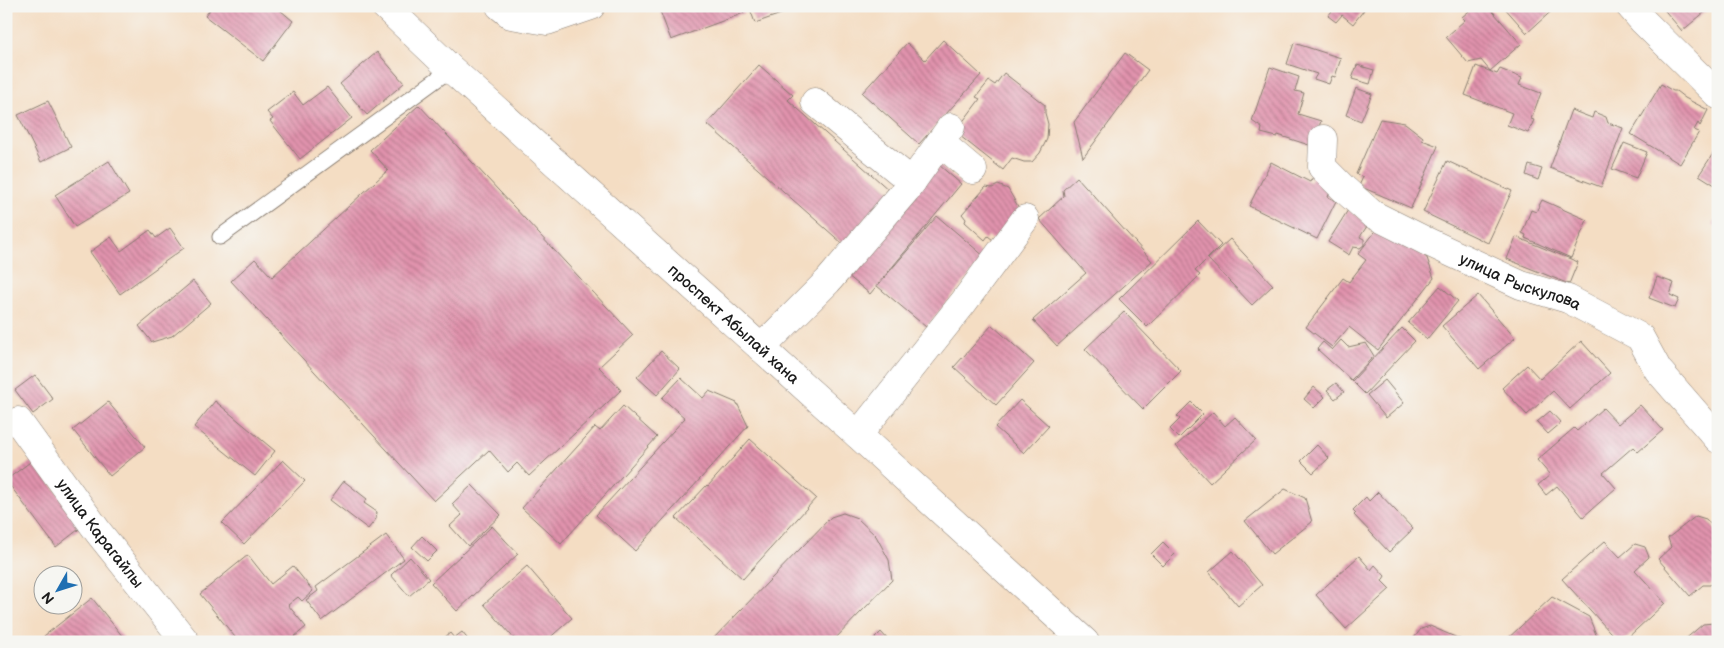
<svg xmlns="http://www.w3.org/2000/svg" width="1724" height="648" font-family="'Balsamiq Sans',sans-serif">
	<style>
		.building { fill: url(#building-back-hatch) }
		.lines { fill: none; stroke-linecap: round; stroke-linejoin: round }
		.service-casing { stroke: #887c70; stroke-width: 17 }
		.minor-casing { stroke: #887c70; stroke-width: 29 }
		.secondary-casing { stroke: #887c70; stroke-width: 29 }
		.service { stroke: #fff; stroke-width: 15 }
		.minor { stroke: #fff; stroke-width: 28 }
		.secondary { stroke: #fff; stroke-width: 28 }
		.labels { text-anchor: middle; stroke-width: 4; stroke-linejoin: round; paint-order: stroke }
		.street-label { font-size: 16px; fill: #1c1c1c; stroke: #f6f6f2 }
	</style>
	<defs>
		<pattern id="building-back-hatch" width="6" height="6" patternUnits="userSpaceOnUse" patternTransform="scale(1.25)"><rect width="6" height="6" fill="#e193ad"/><path d="M-1 5l2 2M0 0l6 6M5-1l2 2" fill="none" stroke="#b6778c"/></pattern>
	</defs>
	<rect width="100%" height="100%" fill="#f6f6f2"/>
	<filter id="ink" filterUnits="userSpaceOnUse"><feTurbulence type="fractalNoise" baseFrequency=".02" numOctaves="2"/><feDisplacementMap in="SourceGraphic" scale="10" xChannelSelector="R" yChannelSelector="G"/><feConvolveMatrix kernelMatrix="1 2 1 2 8 2 1 2 1" color-interpolation-filters="sRGB"/></filter>
	<filter id="wash" filterUnits="userSpaceOnUse"><feTurbulence type="fractalNoise" baseFrequency=".0096" numOctaves="4" result="noise"/><feDisplacementMap in="SourceGraphic" scale="20" xChannelSelector="R" yChannelSelector="G"/><feGaussianBlur stdDeviation="1.12" result="paint"/><feColorMatrix in="noise" values="0 0 0 0 0 0 0 0 0 0 0 0 0 0 0 0 0 1.4 0 .05"/><feComposite in="paint" operator="in"/></filter>
	<g filter="url(#wash)">
		<rect width="100%" height="100%" fill="#f4ddc3"/>
		<g id="blocks">
			<path class="building" d="M 213,6 L 278,6 L 280,10 L 293,21 L 263,61 L 205,16 Z
				M 672,6 L 741,6 L 744,13 L 671,40 L 660,11 Z
				M 749,6 L 801,6 L 801,7 L 755,23 Z
				M 1336,6 L 1367,6 L 1353,24 L 1342,15 L 1336,22 L 1328,16 Z
				M 1475,6 L 1488,6 L 1521,44 L 1490,71 L 1481,60 L 1468,63 L 1446,37 L 1465,20 L 1462,17 Z
				M 1503,6 L 1557,6 L 1527,33 Z
				M 1661,6 L 1712,6 L 1682,31 Z
				M 943,40 L 981,75 L 919,144 L 862,93 L 907,43 L 925,60 Z
				M 1294,43 L 1341,58 L 1335,77 L 1332,76 L 1329,84 L 1314,79 L 1317,74 L 1287,64 Z
				M 377,52 L 404,83 L 367,115 L 340,84 Z
				M 1125,53 L 1148,70 L 1083,158 L 1074,122 Z
				M 759,65 L 793,95 L 788,100 L 890,191 L 843,244 L 707,124 Z
				M 1357,65 L 1374,70 L 1370,84 L 1352,79 Z
				M 1476,66 L 1497,74 L 1500,69 L 1522,78 L 1519,85 L 1541,93 L 1531,119 L 1534,120 L 1528,133 L 1507,125 L 1512,113 L 1465,95 Z
				M 1270,67 L 1299,77 L 1295,91 L 1304,93 L 1298,114 L 1321,121 L 1312,146 L 1278,135 L 1277,137 L 1261,133 L 1262,128 L 1252,121 Z
				M 1004,73 L 1045,105 L 1045,113 L 1048,124 L 1047,139 L 1040,153 L 1032,162 L 1024,162 L 1012,158 L 1003,170 L 955,132 L 980,99 L 976,97 L 989,81 L 995,85 Z
				M 1661,84 L 1673,91 L 1676,91 L 1685,98 L 1708,110 L 1700,126 L 1698,123 L 1694,130 L 1699,132 L 1680,164 L 1631,134 Z
				M 327,87 L 352,118 L 300,159 L 270,121 L 273,119 L 267,112 L 293,92 L 303,105 Z
				M 1356,88 L 1372,94 L 1361,121 L 1346,115 Z
				M 48,101 L 71,147 L 41,162 L 18,115 Z
				M 419,105 L 633,335 L 599,367 L 621,390 L 529,476 L 517,463 L 508,472 L 489,450 L 434,501 L 231,281 L 255,259 L 272,277 L 388,170 L 370,150 Z
				M 1571,110 L 1592,118 L 1594,112 L 1606,117 L 1608,123 L 1623,128 L 1601,187 L 1550,168 Z
				M 1380,119 L 1405,123 L 1423,137 L 1422,140 L 1438,146 L 1411,208 L 1359,186 L 1363,177 L 1356,174 Z
				M 1624,143 L 1647,152 L 1636,178 L 1612,169 Z
				M 1718,146 L 1718,187 L 1699,175 Z
				M 109,161 L 129,194 L 75,227 L 55,195 Z
				M 1447,161 L 1512,191 L 1488,243 L 1423,212 Z
				M 1271,162 L 1310,182 L 1314,175 L 1333,185 L 1328,197 L 1336,201 L 1317,239 L 1249,206 Z
				M 939,165 L 961,184 L 870,294 L 847,275 Z
				M 1529,165 L 1542,169 L 1538,180 L 1526,175 Z
				M 1077,177 L 1152,261 L 1057,346 L 1033,320 L 1086,273 L 1039,219 L 1064,196 L 1063,190 Z
				M 998,185 L 1008,189 L 1020,210 L 993,240 L 988,236 L 985,240 L 965,222 L 966,219 L 962,214 L 986,187 L 992,188 Z
				M 1542,200 L 1587,220 L 1571,258 L 1525,238 L 1526,235 L 1522,233 L 1531,210 L 1536,212 Z
				M 1348,210 L 1369,223 L 1360,237 L 1364,239 L 1364,245 L 1360,248 L 1353,247 L 1349,255 L 1328,242 Z
				M 937,216 L 985,257 L 926,327 L 877,286 Z
				M 1718,216 L 1718,229 L 1712,225 Z
				M 1198,221 L 1221,245 L 1195,271 L 1200,275 L 1147,327 L 1119,299 Z
				M 1381,224 L 1427,258 L 1434,278 L 1378,350 L 1349,327 L 1332,347 L 1306,327 L 1343,278 L 1349,282 L 1366,260 L 1358,254 Z
				M 170,228 L 184,248 L 120,294 L 90,252 L 111,237 L 121,251 L 150,230 L 156,238 Z
				M 1516,237 L 1578,262 L 1569,284 L 1507,259 Z
				M 1230,239 L 1273,285 L 1252,305 L 1208,259 Z
				M 1657,277 L 1674,283 L 1670,295 L 1679,299 L 1675,308 L 1649,298 Z
				M 193,281 L 211,303 L 172,336 L 152,342 L 139,326 Z
				M 1440,286 L 1458,301 L 1427,339 L 1408,323 Z
				M 1478,295 L 1515,338 L 1479,369 L 1442,326 Z
				M 1124,312 L 1181,371 L 1143,409 L 1085,349 Z
				M 992,325 L 1034,363 L 996,405 L 954,367 Z
				M 1402,328 L 1415,341 L 1365,394 L 1352,381 Z
				M 1341,340 L 1348,347 L 1366,343 L 1374,356 L 1351,380 L 1317,349 L 1323,342 L 1332,350 Z
				M 1581,341 L 1610,373 L 1570,409 L 1553,391 L 1527,415 L 1502,388 L 1527,365 L 1540,379 Z
				M 661,351 L 680,369 L 657,395 L 637,377 Z
				M 35,375 L 53,399 L 33,414 L 15,390 Z
				M 681,378 L 703,398 L 709,391 L 737,403 L 748,426 L 635,551 L 596,515 L 685,418 L 662,398 Z
				M 1385,380 L 1404,403 L 1386,418 L 1367,395 Z
				M 1336,383 L 1344,392 L 1335,399 L 1327,390 Z
				M 1314,387 L 1325,397 L 1314,408 L 1304,399 Z
				M 1020,400 L 1049,426 L 1024,453 L 995,427 Z
				M 215,401 L 275,451 L 255,476 L 194,427 Z
				M 108,402 L 145,447 L 110,476 L 73,430 Z
				M 1191,402 L 1203,414 L 1179,438 L 1170,429 L 1180,419 L 1177,416 Z
				M 1640,405 L 1663,430 L 1638,452 L 1633,447 L 1603,473 L 1616,488 L 1583,517 L 1557,486 L 1546,495 L 1538,485 L 1550,475 L 1537,460 L 1574,428 L 1577,431 L 1603,408 L 1618,424 Z
				M 623,406 L 657,437 L 561,544 L 522,508 L 595,427 L 600,431 Z
				M 1550,411 L 1561,423 L 1548,434 L 1537,422 Z
				M 1213,412 L 1225,426 L 1235,417 L 1256,440 L 1210,483 L 1176,446 Z
				M 750,439 L 816,498 L 743,579 L 676,518 L 707,485 L 708,486 Z
				M 1317,445 L 1329,458 L 1313,473 L 1301,461 Z
				M 33,460 L 83,526 L 56,547 L 6,480 Z
				M 283,460 L 305,481 L 244,544 L 222,523 Z
				M 344,481 L 367,499 L 364,503 L 377,512 L 376,519 L 368,529 L 330,500 Z
				M 472,485 L 501,515 L 468,546 L 450,526 L 462,515 L 452,504 Z
				M 1285,489 L 1305,498 L 1312,522 L 1272,554 L 1245,521 Z
				M 1378,492 L 1413,529 L 1389,552 L 1354,515 L 1356,513 L 1353,510 L 1366,497 L 1369,501 Z
				M 843,513 L 857,518 L 876,536 L 889,560 L 892,580 L 832,642 L 710,642 L 831,517 Z
				M 1696,516 L 1706,519 L 1718,533 L 1718,579 L 1710,585 L 1703,585 L 1690,596 L 1658,559 L 1671,547 L 1668,538 Z
				M 492,526 L 518,554 L 457,611 L 431,583 Z
				M 386,535 L 404,559 L 322,621 L 306,600 L 318,591 L 316,587 Z
				M 422,536 L 437,551 L 427,561 L 412,547 Z
				M 1605,541 L 1620,557 L 1635,544 L 1645,547 L 1649,557 L 1635,570 L 1665,603 L 1623,642 L 1619,642 L 1562,579 Z
				M 1163,542 L 1175,554 L 1163,566 L 1151,554 Z
				M 1233,551 L 1262,585 L 1238,606 L 1209,572 Z
				M 248,555 L 271,584 L 293,566 L 313,591 L 302,601 L 298,597 L 288,605 L 306,627 L 288,642 L 239,642 L 200,594 Z
				M 1359,556 L 1371,570 L 1375,565 L 1385,576 L 1382,581 L 1390,589 L 1346,629 L 1316,595 Z
				M 410,557 L 429,579 L 409,596 L 391,575 Z
				M 527,566 L 572,618 L 545,642 L 517,642 L 484,604 Z
				M 1552,597 L 1589,617 L 1599,642 L 1504,642 Z
				M 92,598 L 127,642 L 48,642 L 44,636 Z
				M 1714,623 L 1718,627 L 1718,642 L 1682,642 L 1703,624 Z
				M 1430,626 L 1462,640 L 1461,642 L 1411,642 L 1421,629 Z
				M 462,632 L 470,642 L 439,642 L 450,633 L 454,638 Z
				M 881,632 L 890,642 L 871,642 Z"/>
		</g>
	</g>
	<g filter="url(#ink)">
		<use href="#blocks" fill-opacity="0" stroke="#887c70" stroke-width="1"/>
		<g class="lines">
			<defs>
				<path id="service" d="M 220,237 L 451,69"/>
				<g id="minor">
					<path d="M 500,6 L 511,15 L 547,21 L 591,6"/>
					<path d="M 1630,6 L 1643,21 L 1718,95"/>
					<path d="M 815,102 L 912,182"/>
					<path id="s1" d="M 1323,139 L 1322,167 L 1344,189 L 1372,214 L 1426,241 L 1521,285 L 1568,299 L 1640,337 L 1658,370 L 1718,439"/>
					<path d="M 940,142 L 973,170"/>
					<path d="M 761,348 L 828,281 L 906,190 L 951,127"/>
					<path id="s2" d="M 18,421 L 99,533 L 186,642"/>
					<path d="M 858,435 L 963,303 L 1025,219"/>
				</g>
				<g id="secondary">
					<path id="s3" d="M 385,6 L 451,69 L 858,435 L 1085,642"/>
				</g>
			</defs>
			<use href="#service" class="service-casing"/>
			<use href="#minor" class="minor-casing"/>
			<use href="#secondary" class="secondary-casing"/>
			<use href="#service" class="service"/>
			<use href="#minor" class="minor"/>
			<use href="#secondary" class="secondary"/>
		</g>
	</g>
	<g class="labels">
		<g class="street-label">
			<text dy="6" stroke="none"><textPath href="#s1" startOffset="260">улица Рыскулова</textPath></text>
			<text dy="6" stroke="none"><textPath href="#s3" startOffset="472">проспект Абылай хана</textPath></text>
			<text dy="6" stroke="none"><textPath href="#s2" startOffset="139">улица Карагайлы</textPath></text>
		</g>
	</g>
	<rect width="1724" height="648" fill="none" stroke="#f6f6f2" stroke-width="25"/>
	<g transform="translate(58 590) rotate(231)"><circle r="24" fill="#f6f6f2" stroke="#9f9f9c"/>
	<path d="M0-4L9 19L0 12L-9 19Z" fill="#1f6fb2"/>
	<text y="-8" font-size="14" font-weight="bold" text-anchor="middle" fill="#1c1c1c">N</text>
	</g>
</svg>
